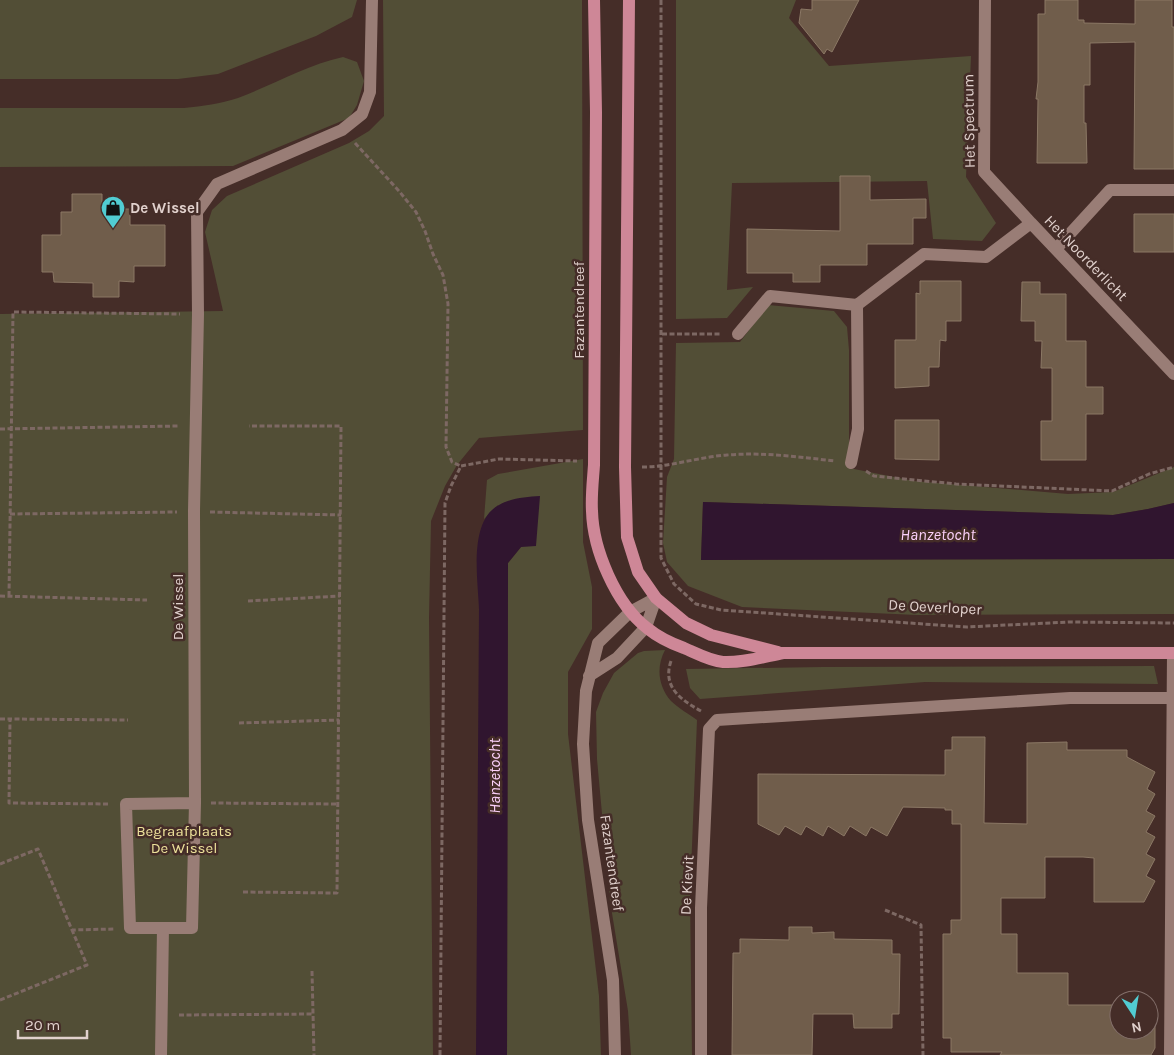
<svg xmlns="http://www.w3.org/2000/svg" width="1174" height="1055" font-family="Karla,sans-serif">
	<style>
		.green { fill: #524e36 }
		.water { fill: #30152f }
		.building { fill: #705d4b; stroke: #8b7865 }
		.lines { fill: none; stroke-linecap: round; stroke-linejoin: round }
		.path { stroke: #7d6863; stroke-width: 3; stroke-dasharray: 5 2.5; stroke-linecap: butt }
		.minor { stroke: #997d76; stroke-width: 12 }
		.major { stroke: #ce8797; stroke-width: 12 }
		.labels { text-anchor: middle; stroke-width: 5; stroke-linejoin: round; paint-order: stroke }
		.street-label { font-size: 15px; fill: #e1d1cd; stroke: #452d28 }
		.poi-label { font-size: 15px; font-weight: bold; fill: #e1d1cd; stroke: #452d28; text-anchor: start }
		.park-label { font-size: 15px; fill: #ece19a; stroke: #452d28 }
		.water-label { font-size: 16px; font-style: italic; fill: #fcd1fa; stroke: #452d28 }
	</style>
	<rect width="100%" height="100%" fill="#452d28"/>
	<path class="green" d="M 0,0 L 357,0 L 352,17 L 316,36 L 218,74 L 178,79 L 0,79 Z
		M 383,0 L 582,0 L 583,430 L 479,438 L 457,465 L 445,486 L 431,521 L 429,618 L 433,1055 L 0,1055 L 0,314 L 223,311 L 205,232 L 212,210 L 227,196 L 349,143 L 369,131 L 384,116 Z
		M 676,0 L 796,0 L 789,18 L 829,66 L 971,56 L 966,177 L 996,223 L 982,241 L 933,239 L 927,181 L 732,183 L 727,290 L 753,287 L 727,318 L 676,319 Z
		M 343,57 L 357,62 L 364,81 L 357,105 L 349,118 L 233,166 L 0,167 L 0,108 L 184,108 C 203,106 220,104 238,98 C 273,85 306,65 343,57 Z
		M 768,305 L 834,311 L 847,327 L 849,350 L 849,468 L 914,481 L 1068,494 L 1113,492 L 1174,467 L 1174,503 L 1148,509 L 1113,515 L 703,502 L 701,560 L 1174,559 L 1174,614 L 917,615 L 742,607 L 688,586 L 667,562 L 663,543 L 667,477 L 674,459 L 676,343 L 740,342 Z
		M 583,459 L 583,542 L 592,587 L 592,629 L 568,672 L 568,734 L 599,996 L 601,1055 L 507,1055 L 508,563 L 521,547 L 498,505 L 484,519 L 487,480 L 498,474 Z
		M 665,650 C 656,667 658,686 671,701 C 678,708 689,714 697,720 L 690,896 L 692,1055 L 631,1055 L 628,1011 L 610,901 L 597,759 L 596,712 L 603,693 L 614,673 L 638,653 L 644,651 Z
		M 1154,666 L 1158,684 L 925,682 L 700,699 L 690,688 L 686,669 L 823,667 Z"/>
	<path class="water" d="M 540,496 L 536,546 L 521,547 L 508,563 L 507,1055 L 476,1055 L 479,609 C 478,580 468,521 499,505 C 511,498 526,497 540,496 Z
		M 703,502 L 1113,515 L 1148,509 L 1174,503 L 1174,559 L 701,560 Z"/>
	<path class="building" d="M 812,0 L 859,0 L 832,52 L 827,49 L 824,54 L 799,23 L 801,9 L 812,10 Z
		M 1045,0 L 1078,0 L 1078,20 L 1084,20 L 1084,23 L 1135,24 L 1135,0 L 1172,0 L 1172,27 L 1174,27 L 1174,169 L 1134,169 L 1135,42 L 1090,43 L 1090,85 L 1084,85 L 1084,123 L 1086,123 L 1087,163 L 1037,163 L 1038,99 L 1036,99 L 1038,82 L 1038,14 L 1045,14 Z
		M 840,176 L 870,176 L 870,200 L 926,199 L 926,218 L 913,218 L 913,244 L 867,244 L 867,265 L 820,265 L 820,282 L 793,282 L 793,273 L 747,273 L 747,229 L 840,231 Z
		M 72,194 L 102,194 L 102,209 L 130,209 L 130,225 L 165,225 L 165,266 L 134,266 L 134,282 L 119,281 L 119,297 L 93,297 L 93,283 L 54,282 L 53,272 L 42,272 L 42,235 L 61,235 L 61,212 L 72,212 Z
		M 1134,214 L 1174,214 L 1174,252 L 1134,252 Z
		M 920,281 L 961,281 L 961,321 L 946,321 L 946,341 L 940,340 L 939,367 L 929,367 L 929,386 L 895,388 L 895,340 L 916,340 L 916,293 L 920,294 Z
		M 1022,282 L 1040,282 L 1040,294 L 1066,294 L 1066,341 L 1086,341 L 1086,387 L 1103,387 L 1103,414 L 1086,414 L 1086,460 L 1041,460 L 1041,421 L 1052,421 L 1052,368 L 1041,368 L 1042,341 L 1035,341 L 1035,321 L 1021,321 Z
		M 895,420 L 939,420 L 939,460 L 895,459 Z
		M 952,737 L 985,737 L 984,823 L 1027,824 L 1027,743 L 1067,742 L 1067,750 L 1127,750 L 1127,757 L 1155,772 L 1147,789 L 1155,794 L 1146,811 L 1155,816 L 1146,832 L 1155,837 L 1146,854 L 1155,859 L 1146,876 L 1155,881 L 1144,902 L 1094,902 L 1094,858 L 1083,857 L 1045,857 L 1045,898 L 1001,898 L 1001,934 L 1017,934 L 1017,973 L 1068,973 L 1068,1005 L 1119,1005 L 1119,1030 L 1149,1030 L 1149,1006 L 1155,1006 L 1155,1048 L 1151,1055 L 1000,1055 L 1002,1052 L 951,1052 L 951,1038 L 943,1038 L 943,934 L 951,934 L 951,920 L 961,920 L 961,824 L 952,824 L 952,810 L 945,810 L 945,808 L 903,807 L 887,836 L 871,827 L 866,836 L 850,826 L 844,836 L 828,826 L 823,836 L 806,826 L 801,835 L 785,826 L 779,835 L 758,824 L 758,774 L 945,775 L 945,750 L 952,750 Z
		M 789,927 L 812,927 L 812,933 L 834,932 L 834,939 L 892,940 L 892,954 L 900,954 L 899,1014 L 892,1014 L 892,1028 L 854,1028 L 853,1014 L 813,1014 L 812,1055 L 732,1055 L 733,953 L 740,953 L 740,939 L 789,940 Z"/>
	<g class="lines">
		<path class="path" d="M 661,0 L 661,558 L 674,584 L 696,604 L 721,610 L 967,627 L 1069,622 L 1174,623
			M 355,143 L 399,191 L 416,212 L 425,231 L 433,254 L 443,275 L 448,304 L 446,447 L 452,462 L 461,466
			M 662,334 L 721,334
			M 0,429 L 179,426
			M 642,467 C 671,467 698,457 727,455 C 763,452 799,457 835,461
			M 866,471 L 874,476 L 956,484 L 1112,491 L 1149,474 L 1174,467
			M 210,512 L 341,515
			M 10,514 L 177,512
			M 0,596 L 147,600
			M 9,596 L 13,312 L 180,314
			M 248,601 L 340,596
			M 671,661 C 662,687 681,700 701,711
			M 0,719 L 10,719
			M 239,723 L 339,720
			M 211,803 L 338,804
			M 108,804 L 9,803 L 10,719 L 128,720
			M 0,864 L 38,849 L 72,930 L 114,929
			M 243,892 L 337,893 L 341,426 L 249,426
			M 885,910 L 921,925 L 923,1055
			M 312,971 L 314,1055
			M 0,1000 L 87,965 L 72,930
			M 179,1015 L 314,1014
			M 440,1055 L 445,503 L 451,486 L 461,466 L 499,459 L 577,461"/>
		<path class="minor" d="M 985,0 L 984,172 L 1031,223
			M 1056,249 L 1110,190 L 1174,190
			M 738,334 L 770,296 L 857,305 L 924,254 L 986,257 L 1031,223 L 1174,374
			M 851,463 L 858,429 L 857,305
			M 589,676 L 617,658 L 646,627 L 656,598
			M 195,803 L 126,804 L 130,928 L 192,928 L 195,803 L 194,511 L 198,314 L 197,212 L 217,184 L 342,130 L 362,114 L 370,92 L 372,0
			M 161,1055 L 163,928
			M 615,1055 L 613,980 L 588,820 L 583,744 L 586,691 L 598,643 L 630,612 L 656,598
			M 701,1055 L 701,908 L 709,729 L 717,720 L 1070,698 L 1174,698
			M 1170,1055 L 1173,653"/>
		<path class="major" d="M 594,0 L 596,112 L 594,465 C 593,480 591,496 592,511 C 593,550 616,604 647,628 C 658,637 670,643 684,648 C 696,653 710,661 723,662 C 743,663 763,657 783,653 L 1174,653
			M 629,0 L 625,467 L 627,537 L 638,572 L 656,598 L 686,623 L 711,635 L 778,652"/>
	</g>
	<defs>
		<symbol id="shop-pin" viewBox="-11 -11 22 30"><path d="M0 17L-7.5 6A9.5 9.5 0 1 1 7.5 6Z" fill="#51ccd2" stroke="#452d28"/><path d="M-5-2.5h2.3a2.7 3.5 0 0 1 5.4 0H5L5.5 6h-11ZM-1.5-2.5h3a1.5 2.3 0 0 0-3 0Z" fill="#111"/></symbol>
	</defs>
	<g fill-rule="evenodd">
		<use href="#shop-pin" x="99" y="194" width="28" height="38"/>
	</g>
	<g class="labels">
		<g class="street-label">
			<text transform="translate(969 121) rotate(-91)" y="5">Het Spectrum</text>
			<text transform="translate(1086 258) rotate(46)" y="5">Het Noorderlicht</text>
			<text transform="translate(579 310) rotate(-90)" y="5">Fazantendreef</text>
			<text transform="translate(178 607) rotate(-90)" y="5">De Wissel</text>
			<text transform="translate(935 607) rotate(3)" y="5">De Oeverloper</text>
			<text transform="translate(612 863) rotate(82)" y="5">Fazantendreef</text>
			<text transform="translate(687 885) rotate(-87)" y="5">De Kievit</text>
		</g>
		<g class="poi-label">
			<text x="130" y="213">De Wissel</text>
		</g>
		<g class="park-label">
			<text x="184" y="836">Begraafplaats<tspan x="184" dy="17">De Wissel</tspan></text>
		</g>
		<g class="water-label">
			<text x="938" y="540">Hanzetocht</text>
			<text transform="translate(494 776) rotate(-90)" y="6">Hanzetocht</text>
		</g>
	</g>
	<g transform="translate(1134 1015) rotate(168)"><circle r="24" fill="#452d28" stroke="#836f6a"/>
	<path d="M0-4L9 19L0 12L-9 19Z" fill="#51ccd2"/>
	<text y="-8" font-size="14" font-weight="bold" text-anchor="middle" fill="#e1d1cd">N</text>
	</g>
	<path d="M18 1030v8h69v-8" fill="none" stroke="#e1d1cd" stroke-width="2.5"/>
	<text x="25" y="1030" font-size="15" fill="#e1d1cd" stroke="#452d28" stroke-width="4" paint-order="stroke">20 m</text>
</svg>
